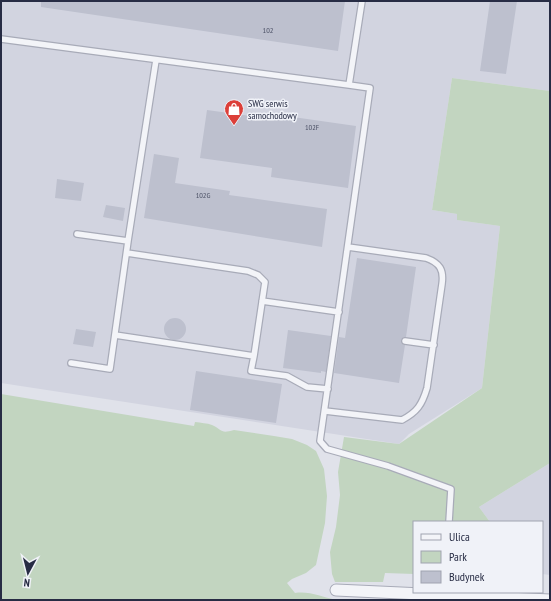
<svg xmlns="http://www.w3.org/2000/svg" width="551" height="601" font-family="'PT Sans Narrow',sans-serif">
	<style>
		.built { fill: #d2d4e0 }
		.green { fill: #c2d5c0 }
		.building { fill: #bdc0ce }
		.lines { fill: none; stroke-linecap: round; stroke-linejoin: round }
		.lane-casing { stroke: #a8abb8; stroke-width: 8 }
		.street-casing { stroke: #a8abb8; stroke-width: 13 }
		.lane { stroke: #f3f4f8; stroke-width: 5.5 }
		.street { stroke: #f3f4f8; stroke-width: 11 }
		.labels { text-anchor: middle; stroke-width: 3; stroke-linejoin: round; paint-order: stroke }
		.number-label { font-size: 8px; fill: #4c5166 }
		.poi-label { font-size: 10px; fill: #272c44; stroke: #f0f2f8; text-anchor: start }
	</style>
	<rect width="100%" height="100%" fill="#e0e2ea"/>
	<path class="built" d="M 1,1 L 550,1 L 550,91 L 452,78 L 432,210 L 457,214 L 457,220 L 500,226 L 482,388 L 409,434 L 399,444 L 1,383 Z
		M 550,463 L 550,575 L 542,574 L 542,522 L 490,522 L 479,507 Z"/>
	<path class="green" d="M 452,78 L 550,91 L 550,463 L 479,507 L 490,522 L 414,522 L 414,574 L 385,573 L 383,582 L 335,582 L 332,574 L 330,552 L 336,527 L 340,495 L 338,472 L 344,437 L 399,444 L 482,388 L 500,226 L 457,220 L 457,214 L 432,210 Z
		M 1,394 L 194,426 L 195,422 C 201,423 207,423 212,425 C 223,430 220,434 234,430 L 274,436 L 292,439 L 307,445 L 316,451 L 324,469 L 327,496 L 325,523 L 316,565 L 306,573 L 292,579 L 287,583 L 295,593 C 310,591 322,597 336,600 L 1,600 Z"/>
	<path class="building" d="M 41,1 L 345,1 L 338,51 L 41,7 Z
		M 490,1 L 517,1 L 506,74 L 480,71 Z
		M 207,110 L 279,120 L 279,115 L 356,126 L 348,188 L 271,177 L 272,168 L 200,158 Z
		M 154,154 L 179,158 L 175,183 L 230,191 L 229,195 L 327,209 L 322,247 L 144,218 Z
		M 57,179 L 84,183 L 81,201 L 55,198 Z
		M 106,205 L 125,208 L 123,221 L 103,217 Z
		M 357,258 L 416,267 L 406,337 L 403,337 L 401,340 L 401,343 L 405,345 L 399,383 L 334,373 L 339,337 L 345,338 Z
		M164 329a11 11 0 1 1 22 0a11 11 0 1 1-22 0Z
		M 76,329 L 96,332 L 93,347 L 73,344 Z
		M 288,330 L 331,336 L 326,372 L 321,371 L 321,373 L 283,368 Z
		M 196,371 L 282,384 L 276,423 L 190,410 Z"/>
	<g class="lines">
		<defs>
			<path id="lane" d="M 1,39 L 349,85 L 362,1
				M 349,85 L 370,88 L 320,441 L 327,449 L 388,466 L 451,489 L 449,522
				M 128,241 L 156,60
				M 262,301 L 339,312
				M 115,335 L 254,356 L 265,282 L 258,275 L 248,271 L 127,253
				M 405,341 L 434,345
				M 254,356 L 251,371 L 287,376 L 307,387 L 328,389
				M 71,363 L 110,369 L 128,241 L 77,234
				M 325,411 L 402,420 C 417,412 422,405 427,388 L 442,284 C 444,270 440,263 426,258 L 348,247"/>
			<path id="street" d="M 336,590 L 550,600"/>
		</defs>
		<use href="#lane" class="lane-casing"/>
		<use href="#street" class="street-casing"/>
		<use href="#lane" class="lane"/>
		<use href="#street" class="street"/>
	</g>
	<defs>
		<symbol id="shop-pin" viewBox="-11 -11 22 30"><path d="M0 17L-7.5 6A9.5 9.5 0 1 1 7.5 6Z" fill="#dc3f39" stroke="#f0f2f8"/><path d="M-5-2.5h2.3a2.7 3.5 0 0 1 5.4 0H5L5.5 6h-11ZM-1.5-2.5h3a1.5 2.3 0 0 0-3 0Z" fill="#fff"/></symbol>
	</defs>
	<g fill-rule="evenodd">
		<use href="#shop-pin" x="223" y="98" width="22" height="30"/>
	</g>
	<g class="labels">
		<g class="number-label">
			<text x="268" y="33">102</text>
			<text x="312" y="130">102F</text>
			<text x="203" y="198">102G</text>
		</g>
		<g class="poi-label">
			<text x="248" y="107">SWG serwis<tspan x="248" dy="12">samochodowy</tspan></text>
		</g>
	</g>
	<rect width="551" height="601" fill="none" stroke="#272c44" stroke-width="4"/>
	<rect x="413" y="521" width="130" height="72" fill="#f0f2f8" stroke="#a0a3b0"/>
	<rect x="421" y="534" width="20" height="6" fill="#f3f4f8" stroke="#a0a3b0"/>
	<text x="449" y="541" font-size="12" fill="#272c44">Ulica</text>
	<rect x="421" y="551" width="20" height="12" fill="#c2d5c0" stroke="#a0a3b0"/>
	<text x="449" y="561" font-size="12" fill="#272c44">Park</text>
	<rect x="421" y="571" width="20" height="12" fill="#bdc0ce" stroke="#a0a3b0"/>
	<text x="449" y="581" font-size="12" fill="#272c44">Budynek</text>
	<g transform="translate(28 573) rotate(187)" stroke="#f0f2f8" stroke-width="3" paint-order="stroke">
	<path d="M0-3L7 15L0 10L-7 15Z" fill="#272c44"/>
	<text y="-6" font-size="11" font-weight="bold" text-anchor="middle" fill="#272c44">N</text>
	</g>
</svg>
